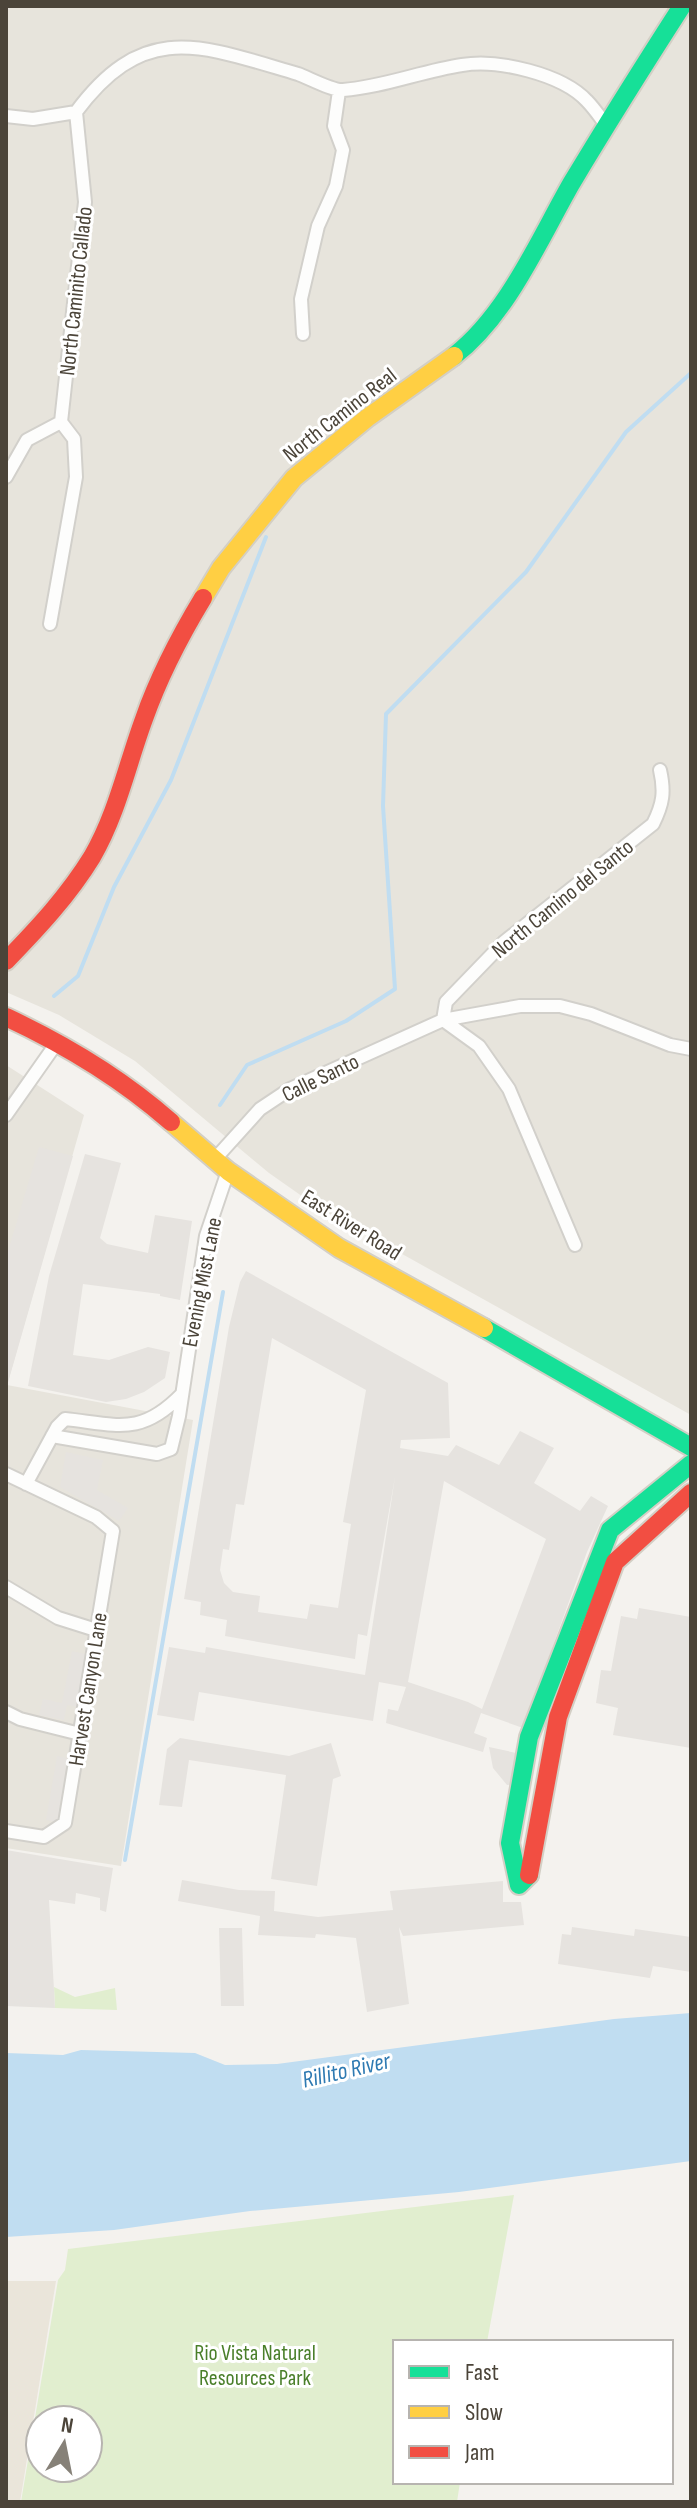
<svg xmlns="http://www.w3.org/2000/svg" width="697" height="2508" font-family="'Sofia Sans Condensed',sans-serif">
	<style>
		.residential { fill: #e7e4dc }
		.education { fill: #eae5da }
		.green { fill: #e1eecf; fill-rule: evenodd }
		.parking { fill: #e6e3df; fill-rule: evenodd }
		.water { fill: #c0ddf1 }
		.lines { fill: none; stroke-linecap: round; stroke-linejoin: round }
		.stream { stroke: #c0ddf1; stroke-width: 4 }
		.street-casing { stroke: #d2d0cb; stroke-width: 16 }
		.fast-casing { stroke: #d3cfc5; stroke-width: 22 }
		.slow-casing { stroke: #d3cfc5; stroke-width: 22 }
		.jam-casing { stroke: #d3cfc5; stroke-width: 22 }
		.street { stroke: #fdfdfc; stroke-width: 12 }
		.fast { stroke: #16e098; stroke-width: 18 }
		.slow { stroke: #ffcf43; stroke-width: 18 }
		.jam { stroke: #f24e42; stroke-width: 18 }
		.labels { text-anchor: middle; stroke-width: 6; stroke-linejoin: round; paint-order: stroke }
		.street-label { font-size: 22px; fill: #4b4439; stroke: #fff }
		.park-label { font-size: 22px; fill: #4a7f2a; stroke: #fff }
		.water-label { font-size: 24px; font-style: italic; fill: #2e7ab2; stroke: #fff }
	</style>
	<rect width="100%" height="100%" fill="#f4f2ee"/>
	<path class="residential" d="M 6,6 L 691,6 L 691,1415 L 316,1206 L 269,1173 L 135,1061 L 59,1015 L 6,992 Z
		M 6,1065 L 84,1115 L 7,1385 L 193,1420 L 121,1866 L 6,1848 Z"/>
	<path class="education" d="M 6,2281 L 56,2281 L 20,2502 L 6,2502 Z"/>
	<path class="green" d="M 54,1987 L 75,1997 L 115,1988 L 117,2010 L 55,2008 Z
		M 514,2195 L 487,2342 L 395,2342 L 395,2482 L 460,2482 L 457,2502 L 21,2502 L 58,2280 L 65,2270 L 68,2249 ZM 88,2420 L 88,2468 L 40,2468 L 40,2420 Z"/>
	<path class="parking" d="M 39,1147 L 73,1156 L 7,1386 L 6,1258 Z
		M 85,1154 L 121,1163 L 100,1238 L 107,1244 L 148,1253 L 155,1215 L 192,1221 L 180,1300 L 160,1296 L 160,1294 L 83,1284 L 73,1355 L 109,1360 L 148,1347 L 170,1352 L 165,1378 L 144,1392 L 126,1399 L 106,1402 L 28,1386 L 49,1276 Z
		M 246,1271 L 448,1383 L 450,1438 L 401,1440 L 400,1448 L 448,1456 L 456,1445 L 499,1465 L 520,1431 L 554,1448 L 534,1483 L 580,1511 L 591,1496 L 608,1506 L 587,1552 L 523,1728 L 481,1713 L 474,1733 L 487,1738 L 483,1752 L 386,1723 L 388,1709 L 398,1711 L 406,1687 L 379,1682 L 373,1721 L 199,1692 L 194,1721 L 157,1715 L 169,1647 L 205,1653 L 206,1647 L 365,1675 L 395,1477 L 367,1636 L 358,1634 L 355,1659 L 225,1636 L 227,1620 L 200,1615 L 201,1602 L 184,1599 L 229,1327 L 240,1282 ZM 272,1338 L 366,1390 L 343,1522 L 351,1524 L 338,1608 L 310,1604 L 307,1619 L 258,1612 L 260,1596 L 233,1592 L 224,1583 L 220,1570 L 223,1549 L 229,1550 L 236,1504 L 244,1505 ZM 444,1481 L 546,1539 L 482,1709 L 468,1702 L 408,1682 Z
		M 66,1452 L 103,1460 L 97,1490 L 128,1508 L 119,1521 L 60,1487 Z
		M 639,1608 L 691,1617 L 691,1748 L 613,1735 L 618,1708 L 596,1703 L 601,1670 L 611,1671 L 621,1616 L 637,1619 Z
		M 72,1651 L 90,1655 L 79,1707 L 67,1705 L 64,1720 L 39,1715 L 43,1699 L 62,1703 Z
		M 180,1738 L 289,1756 L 331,1743 L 341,1776 L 333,1779 L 317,1886 L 271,1879 L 286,1775 L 189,1760 L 182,1807 L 159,1805 L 167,1749 Z
		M 489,1747 L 521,1754 L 515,1784 L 507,1785 L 493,1768 Z
		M 57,1756 L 70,1759 L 59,1822 L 46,1820 Z
		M 6,1850 L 113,1868 L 106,1912 L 100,1910 L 100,1898 L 76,1893 L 75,1904 L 49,1900 L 55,2008 L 6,2006 Z
		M 182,1880 L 239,1890 L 275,1891 L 274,1911 L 318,1917 L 393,1910 L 390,1891 L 503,1881 L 503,1902 L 521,1902 L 524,1925 L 403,1936 L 399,1927 L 409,2004 L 367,2012 L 356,1938 L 316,1934 L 315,1938 L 258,1935 L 260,1916 L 178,1901 Z
		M 572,1927 L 634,1936 L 635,1929 L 691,1937 L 691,1972 L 653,1966 L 650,1978 L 558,1964 L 562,1934 L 571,1935 Z
		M 219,1928 L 242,1928 L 244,2006 L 221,2006 Z"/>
	<path class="water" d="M 691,2013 L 691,2161 L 459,2192 L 250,2211 L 114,2230 L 6,2237 L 6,2053 L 63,2055 L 81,2050 L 195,2053 L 225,2065 L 277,2064 L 614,2019 Z"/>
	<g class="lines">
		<path class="stream" d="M 54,996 L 78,976 L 114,887 L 171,780 L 266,537
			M 220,1105 L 247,1065 L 346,1021 L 395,989 L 383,806 L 386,714 L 526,572 L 626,432 L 691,373
			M 125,1860 L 223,1292"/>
		<defs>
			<path id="street" d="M 6,116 L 33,119 L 76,112 C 145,19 202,46 298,74 C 309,78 333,91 343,90 C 383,87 422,71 462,65 C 498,59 562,74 587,101 C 594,108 600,117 606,125
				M 303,334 L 301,299 L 318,226 L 336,186 L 343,150 L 334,126 L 339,91
				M 61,422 L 85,202 L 76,112
				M 6,477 L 27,440 L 61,422
				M 50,624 L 76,477 L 74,439 L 61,422
				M 443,1020 L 446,1002 L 504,942 L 653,824 C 663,804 665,792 660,770
				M 443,1020 L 479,1046 L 509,1089 L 575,1245
				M 6,1115 L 58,1041
				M 215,1159 L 260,1109 L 290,1089 L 443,1020 L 520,1006 L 560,1006 L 591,1014 L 670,1045 L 691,1049
				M 52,1436 L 157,1454 L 171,1449 L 179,1416 L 206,1236 L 228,1171
				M 6,1474 L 96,1517 L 113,1531 L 65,1823 L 44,1837 L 6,1831
				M 26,1484 L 57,1427 L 65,1419 C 119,1425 141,1436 182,1394
				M 6,1587 L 58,1618 L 96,1630
				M 6,1712 L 20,1719 L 80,1734"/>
			<path id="fast" d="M 454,356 C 507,315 538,242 571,184 C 607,124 644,65 682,6
				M 484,1328 L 691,1447
				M 529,1875 L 519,1885 L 510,1843 L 529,1737 L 610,1530 L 691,1464"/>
			<path id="slow" d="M 203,598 L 221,568 L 294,478 L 367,418 L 454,356
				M 171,1122 L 228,1171 L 339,1248 L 484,1328"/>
			<path id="jam" d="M 6,961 C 38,928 68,896 92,857 C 117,814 127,765 144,719 C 159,676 180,636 203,598
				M 6,1017 C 66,1045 121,1078 171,1122
				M 529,1875 L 558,1717 L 615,1562 L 691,1493"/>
		</defs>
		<use href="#street" class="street-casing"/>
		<use href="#fast" class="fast-casing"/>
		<use href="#slow" class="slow-casing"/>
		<use href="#jam" class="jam-casing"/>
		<use href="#street" class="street"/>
		<use href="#fast" class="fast"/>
		<use href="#slow" class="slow"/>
		<use href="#jam" class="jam"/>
	</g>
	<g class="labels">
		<g class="street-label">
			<text transform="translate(75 291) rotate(-84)" y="8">North Caminito Callado</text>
			<text transform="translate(339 414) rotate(-38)" y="8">North Camino Real</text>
			<text transform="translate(562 898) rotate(-39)" y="8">North Camino del Santo</text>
			<text transform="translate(320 1077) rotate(-26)" y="8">Calle Santo</text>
			<text transform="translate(352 1224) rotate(32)" y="8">East River Road</text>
			<text transform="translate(201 1282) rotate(-79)" y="8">Evening Mist Lane</text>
			<text transform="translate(87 1689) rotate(-81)" y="8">Harvest Canyon Lane</text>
		</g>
		<g class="park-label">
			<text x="255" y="2360">Rio Vista Natural<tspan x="255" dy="25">Resources Park</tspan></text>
		</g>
		<g class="water-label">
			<text transform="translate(346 2070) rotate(-13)" y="8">Rillito River</text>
		</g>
	</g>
	<rect width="697" height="2508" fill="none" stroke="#4b4439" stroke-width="16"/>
	<rect x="393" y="2340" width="280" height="144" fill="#ffffff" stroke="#b7b4b0" stroke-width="2"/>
	<rect x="409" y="2366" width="40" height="12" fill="#16e098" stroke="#b7b4b0" stroke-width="2"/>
	<text x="465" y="2380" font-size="24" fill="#4b4439">Fast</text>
	<rect x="409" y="2406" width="40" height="12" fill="#ffcf43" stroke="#b7b4b0" stroke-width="2"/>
	<text x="465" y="2420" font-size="24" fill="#4b4439">Slow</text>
	<rect x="409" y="2446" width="40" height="12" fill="#f24e42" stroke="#b7b4b0" stroke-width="2"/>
	<text x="465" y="2460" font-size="24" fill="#4b4439">Jam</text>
	<g transform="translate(64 2444) rotate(10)"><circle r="38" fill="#ffffff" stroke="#b7b4b0" stroke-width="2"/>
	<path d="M0-6L14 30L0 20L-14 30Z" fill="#868178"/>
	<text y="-12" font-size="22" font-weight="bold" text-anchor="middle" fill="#4b4439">N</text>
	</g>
</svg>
